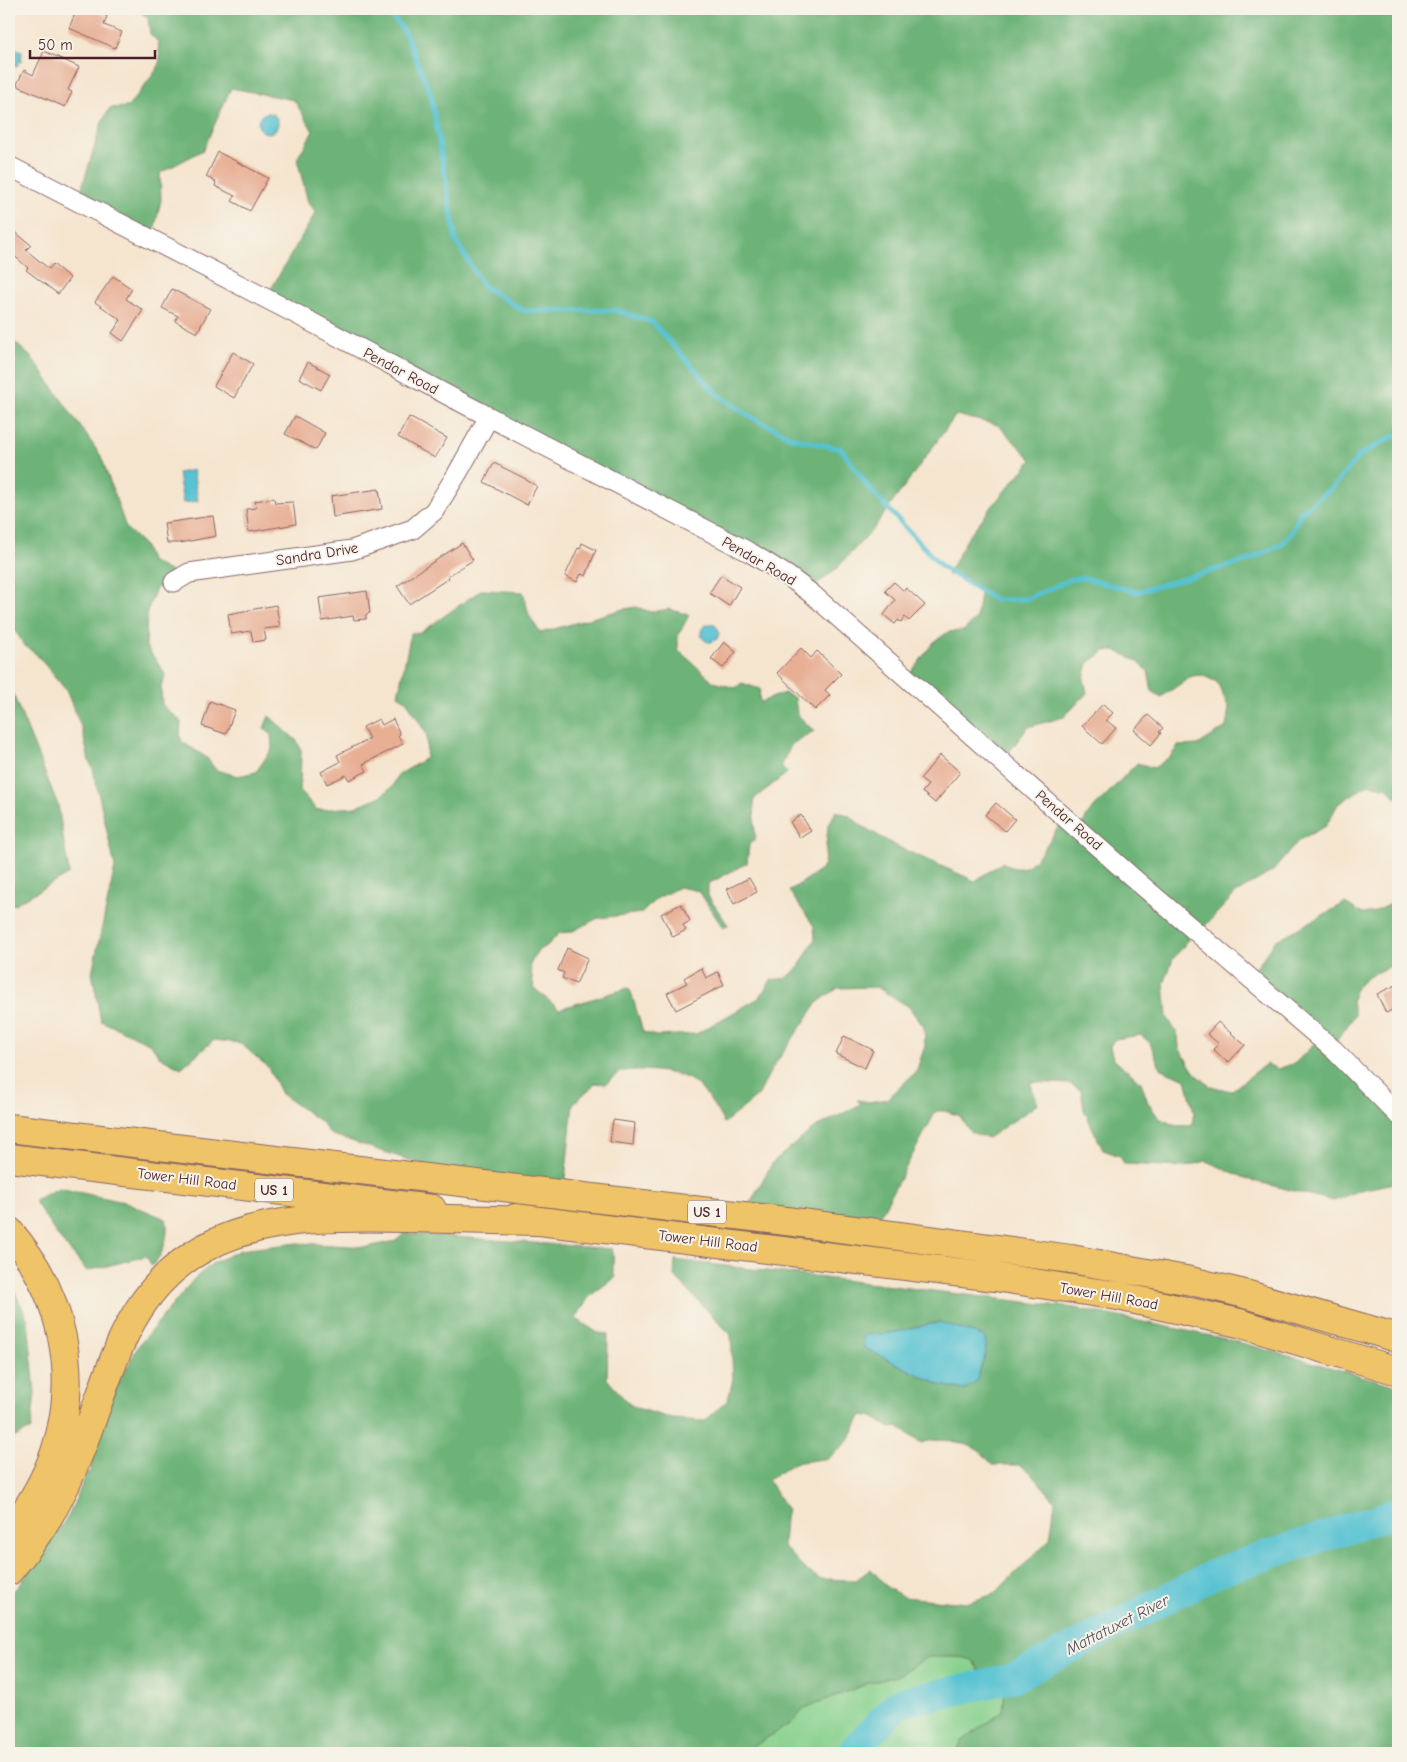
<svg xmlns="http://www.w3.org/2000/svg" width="1407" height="1762" font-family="'Comic Neue',sans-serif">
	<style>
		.green { fill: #87d18d; stroke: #68785c }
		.forest { fill: #6db378; stroke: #5c6952; fill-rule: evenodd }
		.water { fill: #57c2d2; stroke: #50707e }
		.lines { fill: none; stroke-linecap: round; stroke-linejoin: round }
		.stream { stroke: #57c2d2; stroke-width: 5 }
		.river { stroke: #57c2d2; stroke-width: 30 }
		.building { fill: #e8af94 }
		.minor-casing { stroke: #866464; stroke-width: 21 }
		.trunk-casing { stroke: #866464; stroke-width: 30 }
		.motorway-casing { stroke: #866464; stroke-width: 30 }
		.minor { stroke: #fff; stroke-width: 19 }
		.trunk { stroke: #efc469; stroke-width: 28 }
		.motorway { stroke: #efc469; stroke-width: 28 }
		.labels { text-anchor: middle; stroke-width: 4; stroke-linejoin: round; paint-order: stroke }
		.shield { fill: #f7f3e8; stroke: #7e5f64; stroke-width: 1 }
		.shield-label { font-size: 14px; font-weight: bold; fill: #4a1f2b }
		.street-label { font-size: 15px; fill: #4a1f2b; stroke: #f7f3e8 }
		.water-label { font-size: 16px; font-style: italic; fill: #4e505d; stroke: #f7f3e8 }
	</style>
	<rect width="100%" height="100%" fill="#f7f3e8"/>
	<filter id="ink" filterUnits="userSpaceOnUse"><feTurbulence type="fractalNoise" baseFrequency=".02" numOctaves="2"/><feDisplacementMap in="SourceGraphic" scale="10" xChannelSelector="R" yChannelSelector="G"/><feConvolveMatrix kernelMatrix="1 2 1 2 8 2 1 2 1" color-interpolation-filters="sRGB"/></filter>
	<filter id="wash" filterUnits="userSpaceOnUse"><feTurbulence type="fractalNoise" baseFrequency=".0096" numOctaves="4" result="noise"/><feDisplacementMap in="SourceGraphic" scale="20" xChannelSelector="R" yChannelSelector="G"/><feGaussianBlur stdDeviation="1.12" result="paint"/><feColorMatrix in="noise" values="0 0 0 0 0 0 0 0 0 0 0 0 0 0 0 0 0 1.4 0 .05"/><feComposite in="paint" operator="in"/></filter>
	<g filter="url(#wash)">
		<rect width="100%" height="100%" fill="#f5e5cf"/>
		<path class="green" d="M 928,1657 L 959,1657 L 975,1662 L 981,1674 L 1005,1691 L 1003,1711 L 962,1741 L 956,1753 L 742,1753 L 790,1724 L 804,1708 L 869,1683 L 897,1676 Z"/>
		<path class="forest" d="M 136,9 L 1398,9 L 1398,799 L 1388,788 L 1369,784 L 1338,804 L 1326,826 L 1299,840 L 1273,871 L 1236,893 L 1201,930 L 1191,937 L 1173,959 L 1164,984 L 1167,1017 L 1178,1035 L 1179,1048 L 1194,1072 L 1210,1086 L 1231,1091 L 1266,1064 L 1278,1069 L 1295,1063 L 1316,1042 L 1251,975 L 1275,941 L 1345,903 L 1363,914 L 1374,912 L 1398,900 L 1398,963 C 1374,974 1343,982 1355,1015 L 1333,1046 L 1398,1113 L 1398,1182 L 1360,1190 L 1334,1201 L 1250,1180 L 1206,1161 L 1185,1167 L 1124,1164 L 1120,1156 L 1103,1150 L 1084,1110 L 1081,1090 L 1070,1084 L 1030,1082 L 1038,1104 L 988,1138 L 970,1132 L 960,1116 L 945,1111 L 936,1111 L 875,1225 L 747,1208 L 773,1162 L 813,1129 L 861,1104 L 857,1100 L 869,1102 L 887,1099 L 916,1072 L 925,1046 L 924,1027 L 908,1006 L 876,987 L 838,988 L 818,1002 L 771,1070 L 758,1096 L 724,1123 C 717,1110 703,1087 691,1080 C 678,1072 641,1068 625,1071 C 617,1073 612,1078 606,1084 L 596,1083 L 573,1104 L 564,1190 L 445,1172 L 330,1134 L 320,1121 L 281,1094 L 268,1067 L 240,1043 L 214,1040 L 181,1068 L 159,1056 L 151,1044 L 101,1021 L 92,973 L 115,867 L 93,769 L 89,761 L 82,729 L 66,690 L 36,654 L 25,646 L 12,626 L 9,624 L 9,337 L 33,359 L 101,456 L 126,528 L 144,545 L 150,561 L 181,577 L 174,582 L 156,588 L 147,612 L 146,646 L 166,675 L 161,686 L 162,705 L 181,721 L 180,735 L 182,742 L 206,757 L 216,770 L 238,776 L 256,772 L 272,749 L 271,734 L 264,728 L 269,716 L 297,741 L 301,750 L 300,791 L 317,810 L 355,807 L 381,796 L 393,786 L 397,776 L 426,758 L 427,735 L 406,700 L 398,695 L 411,633 L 420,633 L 481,590 L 523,592 L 529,615 L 540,633 L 620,610 L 636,607 L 651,612 L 669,609 L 689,615 L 678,636 L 678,650 L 714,682 L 735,688 L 742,683 L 760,689 L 759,698 L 761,702 L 784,693 L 795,698 L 797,714 L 814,731 L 792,744 L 781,765 L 787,773 L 754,799 L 755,840 L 749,844 L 747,863 L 708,884 L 708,896 L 728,925 L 723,928 L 699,891 L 679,887 L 656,899 L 642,913 L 598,918 L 571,932 L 559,933 L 548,945 L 537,951 L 530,965 L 534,988 L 559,1009 L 628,988 L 631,992 L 643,1032 L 656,1036 L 696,1034 L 759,998 L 771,980 L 787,978 L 798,968 L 815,939 L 814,926 L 789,891 L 821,870 L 824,864 L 828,827 L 836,811 L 850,816 L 862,826 L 898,847 L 975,881 L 1003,862 C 1009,867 1016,870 1025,867 C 1037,864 1056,829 1064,819 L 1081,827 L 1088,814 L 1137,763 L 1154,768 L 1171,756 L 1178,746 L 1198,745 L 1226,727 L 1229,708 L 1217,682 L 1201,675 L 1192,676 L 1161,697 L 1152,691 L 1148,671 L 1137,661 L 1115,650 L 1105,651 L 1088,663 L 1084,679 L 1087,693 L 1064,717 L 1028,727 L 1004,759 L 909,675 L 934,642 L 948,632 L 963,631 L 976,619 L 980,594 C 970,579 967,574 947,575 L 970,534 L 1003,493 L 1032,460 L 998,425 L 956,415 L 874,528 L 838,567 L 809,591 L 265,299 L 316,212 L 308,202 L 297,159 L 313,131 L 294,100 L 231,88 L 203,150 L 160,173 L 161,200 L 152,240 L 79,197 L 102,122 L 110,108 L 128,107 L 158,68 L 160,58 L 158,42 L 150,34 L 148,18 ZM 1141,1035 L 1150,1043 L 1161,1069 L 1186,1079 L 1194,1112 L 1192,1125 L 1176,1126 L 1159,1118 L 1148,1103 L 1141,1082 L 1113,1059 L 1110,1046 L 1115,1039 Z
			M 9,684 L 58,805 L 69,874 L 9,907 Z
			M 59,1188 L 124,1202 L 166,1219 C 170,1234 163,1255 152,1266 L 146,1256 L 87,1271 L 56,1234 L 34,1200 Z
			M 404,1233 L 612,1249 C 616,1260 610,1265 615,1277 L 590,1296 L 575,1318 L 598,1333 L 608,1334 L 607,1379 L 628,1403 L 637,1408 L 673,1419 L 705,1421 L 728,1400 L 733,1379 L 731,1335 L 674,1276 L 675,1260 L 1075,1308 L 1231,1340 L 1398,1386 L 1398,1753 L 956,1753 L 962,1741 L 1003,1711 L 1005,1691 L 981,1674 L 975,1662 L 959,1657 L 928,1657 L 897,1676 L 869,1683 L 804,1708 L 790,1724 L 742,1753 L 9,1753 L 9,1594 L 19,1586 L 69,1515 L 87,1473 L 90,1472 L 99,1435 L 115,1389 L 139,1345 L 195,1278 L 213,1263 L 240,1250 L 297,1243 L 367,1247 L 396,1241 ZM 940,1322 L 986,1352 L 976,1382 L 965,1390 L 940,1385 L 864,1348 L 866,1335 L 891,1333 ZM 862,1415 L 873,1417 L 890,1428 L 898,1427 L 921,1443 C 939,1437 967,1441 982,1453 C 986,1457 990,1462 993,1465 L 1019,1465 L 1030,1472 L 1055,1501 L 1050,1539 L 994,1594 L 966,1603 L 904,1597 L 888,1588 L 871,1569 L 856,1580 L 820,1579 L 804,1569 L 783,1546 L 785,1518 L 787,1510 L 768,1480 L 794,1463 L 829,1458 L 848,1441 Z
			M 9,1280 L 28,1320 L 35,1393 L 31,1429 L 13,1438 L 9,1448 Z"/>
		<path class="water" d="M 9,46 L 22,51 L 21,62 L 19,61 L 17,66 L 9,63 Z
			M258 123a10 10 0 1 1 20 0a10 10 0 1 1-20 0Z
			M 193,470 L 198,501 L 183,503 L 178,473 Z
			M701 633a9 9 0 1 1 18 0a9 9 0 1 1-18 0Z
			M 940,1322 L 985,1337 L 986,1352 L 976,1382 L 965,1390 L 940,1385 L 864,1348 L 863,1338 L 865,1335 L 891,1333 Z"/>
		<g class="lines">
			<path class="stream" d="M 387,9 L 405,33 L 431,95 L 456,241 L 483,286 L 524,311 L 615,310 L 652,322 L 717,394 L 746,414 L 793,438 L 841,449 L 869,488 L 942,567 L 996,600 L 1026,599 L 1072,579 L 1085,578 L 1137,592 L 1249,560 L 1282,544 L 1291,534 L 1301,512 L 1333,487 L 1359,456 L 1391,437 L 1398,436"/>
			<path class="river" d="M 852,1753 L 898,1703 L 1013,1678 L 1220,1571 L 1398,1512"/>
		</g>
		<g id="blocks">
			<path class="building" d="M 77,9 L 90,9 L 107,16 L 104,25 L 122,32 L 115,48 L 69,28 Z
				M 44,51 L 79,67 L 68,90 L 72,92 L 65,107 L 18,86 L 17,84 L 24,70 L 33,75 Z
				M 218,152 L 268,178 L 250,211 L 232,201 L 235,196 L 215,186 L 216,182 L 206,177 Z
				M 9,227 L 31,245 L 26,250 L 49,269 L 53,264 L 70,278 L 58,294 L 26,270 L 28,268 L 9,251 Z
				M 113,276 L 132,289 L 126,299 L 143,310 L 123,341 L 112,333 L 121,320 L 95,302 Z
				M 172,289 L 210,309 L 197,333 L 175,321 L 178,316 L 162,308 Z
				M 233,352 L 253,364 L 234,398 L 214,386 Z
				M 308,362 L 330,374 L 321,390 L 299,378 Z
				M 295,416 L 325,433 L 316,450 L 285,434 Z
				M 409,417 L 447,438 L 435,458 L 398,437 Z
				M 494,463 L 526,479 L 526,480 L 537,486 L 527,505 L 484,482 Z
				M 379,489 L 382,509 L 333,517 L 331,496 Z
				M 274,498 L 275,503 L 293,502 L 296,524 L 249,532 L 246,509 L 256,508 L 255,501 Z
				M 213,516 L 216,536 L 180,543 L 167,543 L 164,523 Z
				M 462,543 L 473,560 L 448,576 L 449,578 L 409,604 L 397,586 Z
				M 582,543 L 596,550 L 586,576 L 581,574 L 577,582 L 565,576 L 578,548 L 580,549 Z
				M 721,575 L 740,587 L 729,606 L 709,593 Z
				M 894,582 L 904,591 L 906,588 L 925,605 L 909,621 L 905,617 L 901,622 L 898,620 L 895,624 L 884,615 L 895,600 L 885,591 Z
				M 367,591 L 370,613 L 366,614 L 366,619 L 354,620 L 353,616 L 322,621 L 319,598 Z
				M 276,605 L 280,627 L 264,629 L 266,640 L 253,642 L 251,631 L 231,634 L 228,614 Z
				M 724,642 L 736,652 L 723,668 L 711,659 Z
				M 801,648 L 811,658 L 817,651 L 841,674 L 825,690 L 830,695 L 815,710 L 777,673 Z
				M 210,701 L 235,710 L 226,734 L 202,726 Z
				M 1103,704 L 1113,713 L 1106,720 L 1116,728 L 1102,744 L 1082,726 Z
				M 1148,715 L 1163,728 L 1159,732 L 1161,733 L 1151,745 L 1134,730 Z
				M 379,719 L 382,725 L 393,719 L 400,734 L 398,736 L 403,744 L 363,764 L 367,771 L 349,780 L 346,775 L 327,784 L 321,772 L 340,762 L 337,755 L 369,739 L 363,727 Z
				M 940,755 L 960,772 L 935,803 L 922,792 L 928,785 L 920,779 Z
				M 996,803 L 1015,819 L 1005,831 L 985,815 Z
				M 801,815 L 811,831 L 800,838 L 790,822 Z
				M 749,878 L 757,892 L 734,904 L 727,889 Z
				M 681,904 L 690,921 L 683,925 L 686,930 L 673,937 L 661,914 Z
				M 567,948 L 588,958 L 576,984 L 562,978 L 564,973 L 558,970 Z
				M 701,968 L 706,978 L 718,972 L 724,985 L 676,1010 L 667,993 L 687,983 L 684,978 Z
				M 1398,984 L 1398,1007 L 1386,1013 L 1377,994 Z
				M 1218,1022 L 1245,1045 L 1228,1063 L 1213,1049 L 1219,1044 L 1207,1034 Z
				M 844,1036 L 873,1050 L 865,1068 L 836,1054 Z
				M 613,1120 L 635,1123 L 633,1145 L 610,1142 Z"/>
		</g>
	</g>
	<g filter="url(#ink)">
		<use href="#blocks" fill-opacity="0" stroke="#866464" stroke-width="1"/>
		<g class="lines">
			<defs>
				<path id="minor" d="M 9,166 L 298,315 L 451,397 L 751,553 L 788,576 L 812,594 L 1132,877 L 1334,1050 L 1398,1115
					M 174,582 L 189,573 L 352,550 L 413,529 L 434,511 L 457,474 L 489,417"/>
				<path id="trunk" d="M 9,1128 L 794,1222 L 1071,1259 L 1191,1281 L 1245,1294 L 1398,1338
					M 9,1158 L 432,1209
					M 515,1218 L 995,1277 L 1118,1296 L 1239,1323 L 1398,1371"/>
				<path id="motorway" d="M 9,1231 C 62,1291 81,1376 55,1452 C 45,1482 28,1509 9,1535
					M 9,1571 C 31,1545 51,1516 65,1486 C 86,1442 99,1396 117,1352 C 170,1220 282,1215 406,1218 C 450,1219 494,1220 538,1221"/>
			</defs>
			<use href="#minor" class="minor-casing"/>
			<use href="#trunk" class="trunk-casing"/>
			<use href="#motorway" class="motorway-casing"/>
			<use href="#minor" class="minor"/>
			<use href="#trunk" class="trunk"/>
			<use href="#motorway" class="motorway"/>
		</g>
	</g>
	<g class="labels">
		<g class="shield">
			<rect x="255" y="1178.5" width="38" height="23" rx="4"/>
			<rect x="688" y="1200.5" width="38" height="23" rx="4"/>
		</g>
		<g class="shield-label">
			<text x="274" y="1195">US 1</text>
			<text x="707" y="1217">US 1</text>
		</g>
		<g class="street-label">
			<text transform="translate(401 371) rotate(28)" y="5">Pendar Road</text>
			<text transform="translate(317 554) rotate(-9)" y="5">Sandra Drive</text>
			<text transform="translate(759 561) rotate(30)" y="5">Pendar Road</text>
			<text transform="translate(1069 820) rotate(41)" y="5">Pendar Road</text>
			<text transform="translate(187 1179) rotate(7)" y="5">Tower Hill Road</text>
			<text transform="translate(708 1241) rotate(7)" y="5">Tower Hill Road</text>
			<text transform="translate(1109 1296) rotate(10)" y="5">Tower Hill Road</text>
		</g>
		<g class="water-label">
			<text transform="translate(1117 1624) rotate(-27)" y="6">Mattatuxet River</text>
		</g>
	</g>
	<rect width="1407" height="1762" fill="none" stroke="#f7f3e8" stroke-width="30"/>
	<path d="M30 50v8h125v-8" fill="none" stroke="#4a1f2b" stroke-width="2.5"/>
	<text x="38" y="50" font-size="15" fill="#4a1f2b" stroke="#f7f3e8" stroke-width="4" paint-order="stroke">50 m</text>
</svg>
